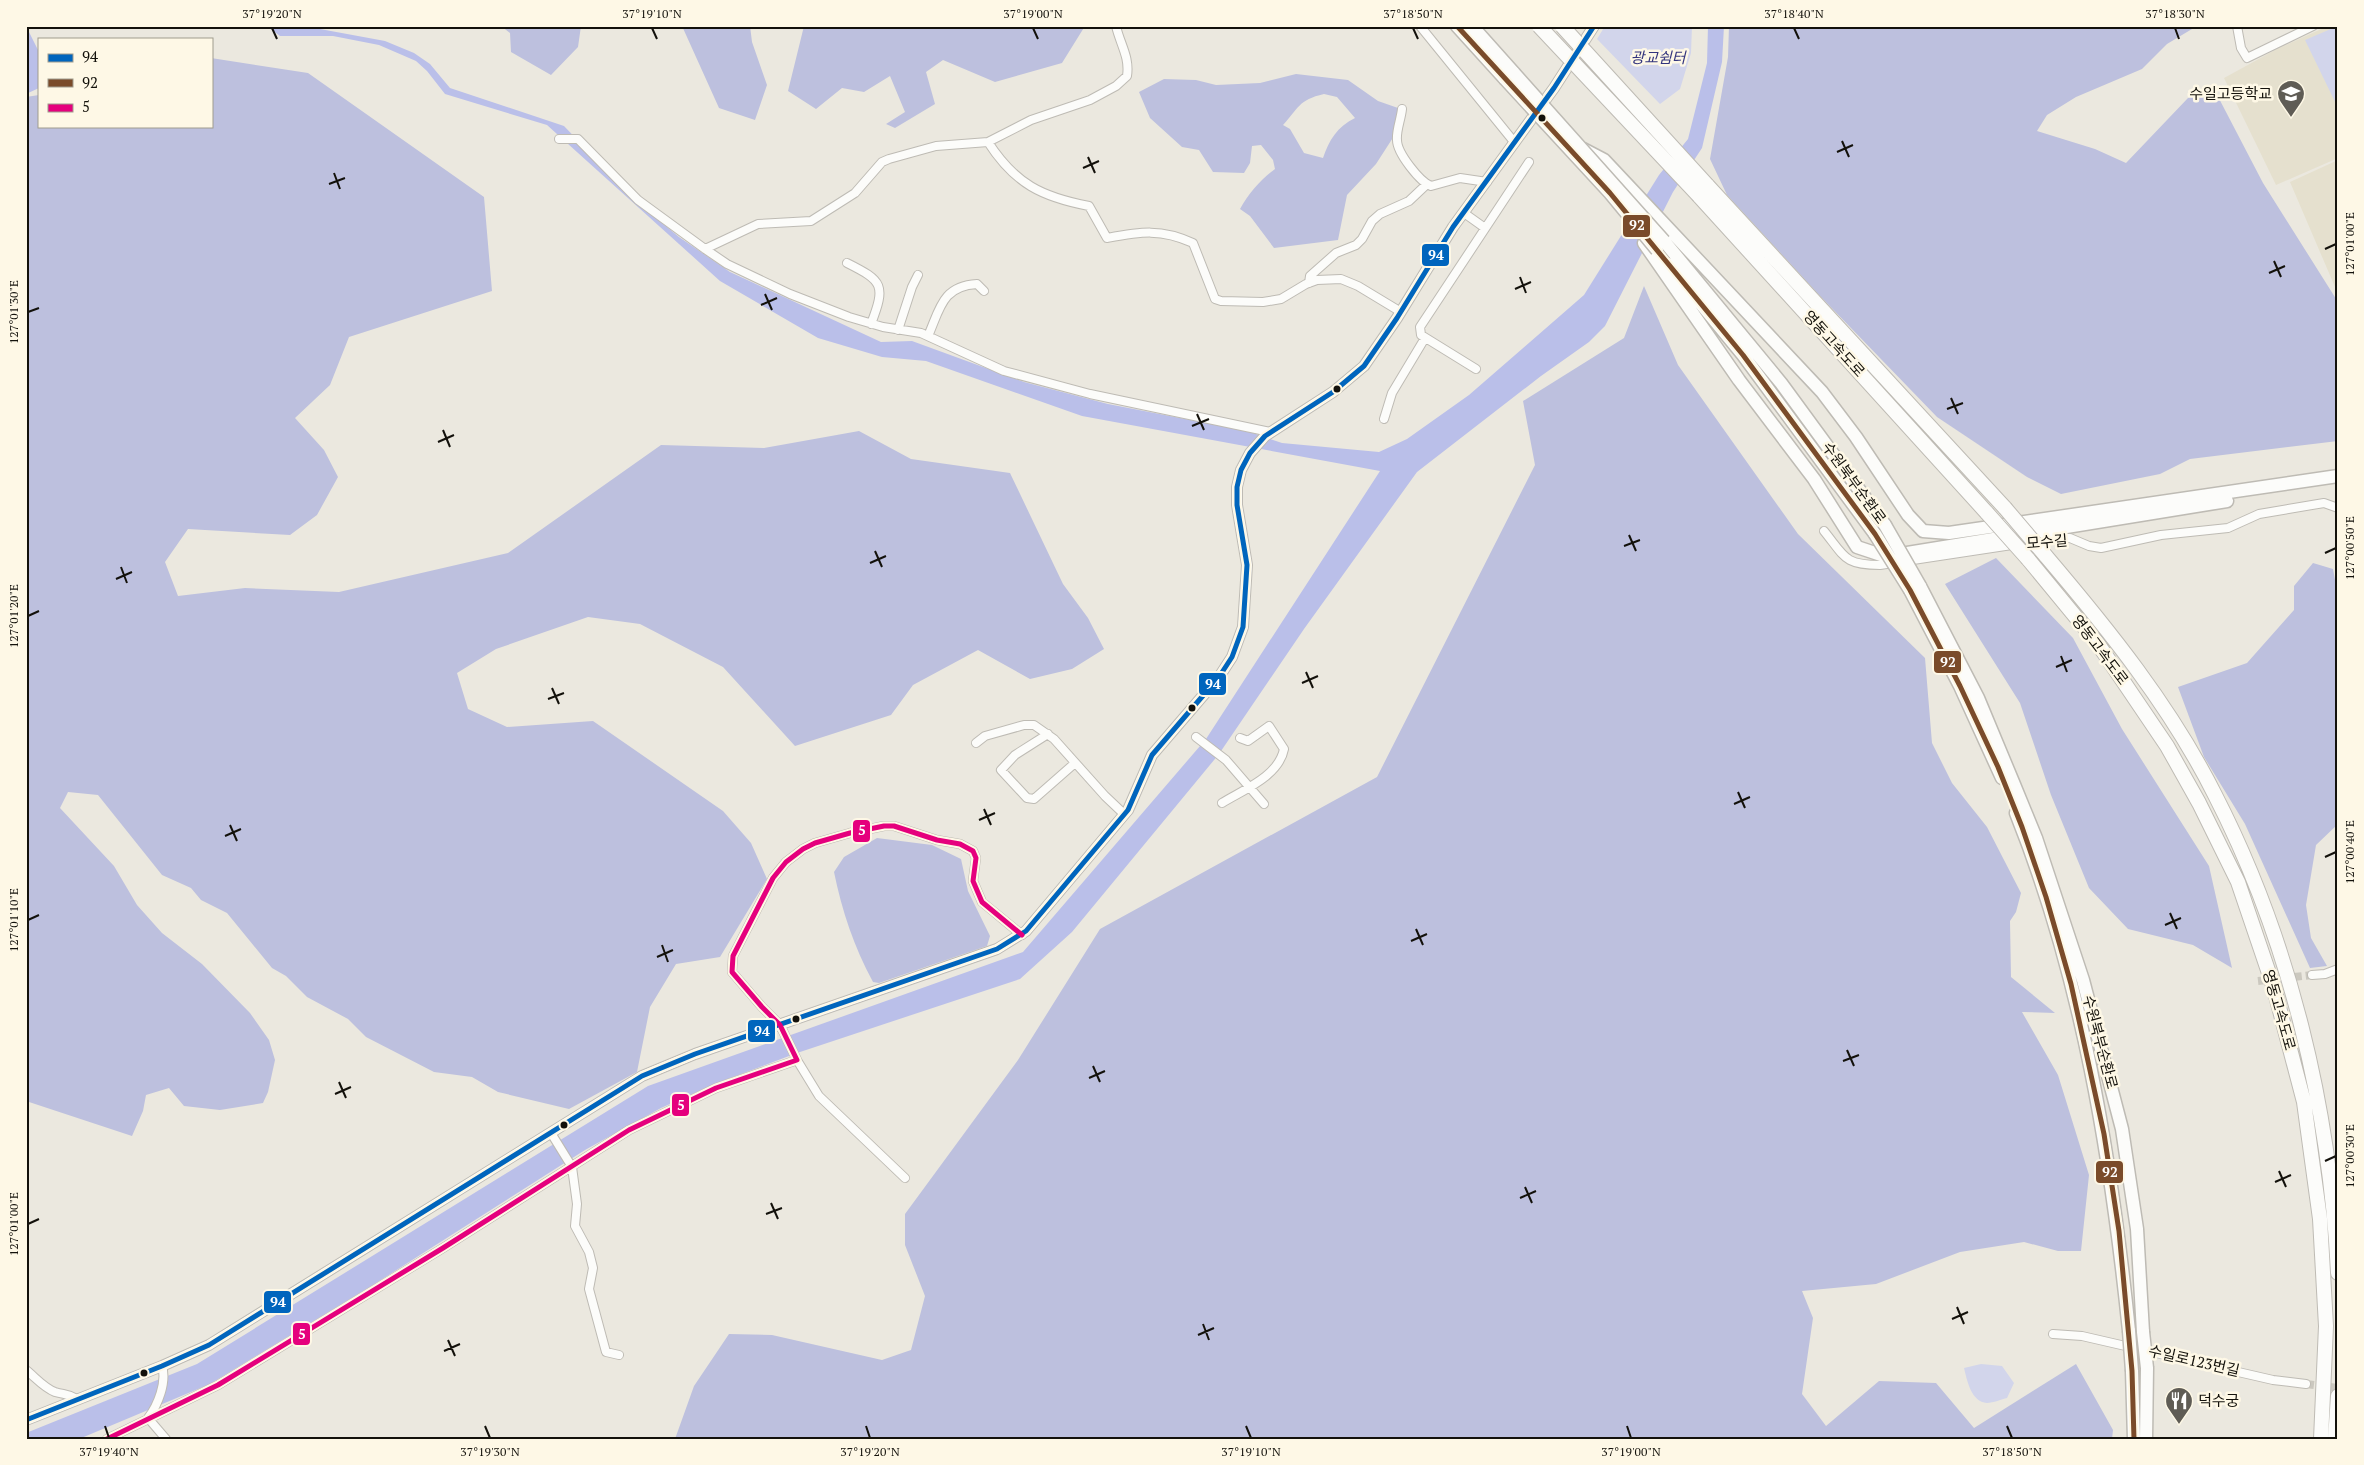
<svg xmlns="http://www.w3.org/2000/svg" width="2364" height="1465" font-family="'PT Serif','Noto Sans KR',serif">
	<style>
		.built { fill: #e5e0ce }
		.green { fill: #d2d5eb }
		.forest { fill: #bdc0de; fill-rule: evenodd }
		.water { fill: #babfe9 }
		.lines { fill: none; stroke-linecap: round; stroke-linejoin: round }
		.minor-tunnel { stroke: #cbc8bf; stroke-width: 8; stroke-dasharray: 8 4; stroke-linecap: butt }
		.minor-casing { stroke: #bebbb4; stroke-width: 10 }
		.tertiary-casing { stroke: #bebbb4; stroke-width: 12 }
		.trunk-casing { stroke: #bebbb4; stroke-width: 15 }
		.motorway-casing { stroke: #bebbb4; stroke-width: 16 }
		.minor { stroke: #fcfcfa; stroke-width: 8 }
		.tertiary { stroke: #fcfcfa; stroke-width: 10 }
		.trunk { stroke: #fcfcfa; stroke-width: 12 }
		.motorway { stroke: #fcfcfa; stroke-width: 14 }
		.trunk-bridge-casing { stroke: #bebbb4; stroke-width: 15; stroke-linecap: butt }
		.motorway-bridge-casing { stroke: #bebbb4; stroke-width: 16; stroke-linecap: butt }
		.trunk-bridge { stroke: #fcfcfa; stroke-width: 12 }
		.motorway-bridge { stroke: #fcfcfa; stroke-width: 14 }
		.bus-1-casing { stroke: #fef8e6; stroke-width: 9 }
		.bus-2-casing { stroke: #fef8e6; stroke-width: 9 }
		.bus-3-casing { stroke: #fef8e6; stroke-width: 9 }
		.bus-1 { stroke: #0065bd; stroke-width: 5 }
		.bus-2 { stroke: #7a4b2a; stroke-width: 5 }
		.bus-3 { stroke: #e5007d; stroke-width: 5 }
		.ticks { fill: none; stroke: #13110b; stroke-width: 2 }
		.bus-dot { fill: #13110b; stroke: #fef8e6; stroke-width: 2 }
		.labels { text-anchor: middle; stroke-width: 5; stroke-linejoin: round; paint-order: stroke }
		.park-label { font-size: 15px; font-style: italic; fill: #33347d; stroke: #fef8e6 }
		.poi-label { font-size: 15px; fill: #13110b; stroke: #fef8e6; text-anchor: end }
		.street-label { font-size: 15px; fill: #13110b; stroke: #fef8e6 }
		.line-badge { stroke: #fef8e6; stroke-width: 2 }
		.badge-label { font-size: 14px; text-anchor: middle; font-weight: bold; fill: #fff }
		.neatline { fill: none; stroke: #13110b; stroke-width: 2 }
		.ticks-label { font-size: 12px; text-anchor: middle; fill: #13110b }
	</style>
	<rect width="100%" height="100%" fill="#ebe8df"/>
	<path class="built" d="M 2328,26 L 2338,26 L 2338,158 L 2276,185 L 2224,78 L 2277,49 Z
		M 2338,160 L 2338,294 L 2290,182 Z"/>
	<path class="green" d="M 1605,26 L 1692,26 L 1691,53 L 1680,89 L 1660,104 L 1597,39 Z
		M 2338,26 L 2338,108 L 2305,40 Z
		M 1981,1364 L 2002,1366 L 2014,1383 L 2007,1398 C 2002,1399 1993,1403 1987,1403 C 1971,1402 1967,1380 1964,1368 Z"/>
	<path class="forest" d="M 501,26 L 581,26 L 578,47 L 551,75 L 511,52 L 510,33 Z
		M 682,26 L 750,26 L 752,42 L 767,85 L 755,120 L 719,108 Z
		M 804,26 L 1085,26 L 1062,63 L 995,82 L 943,60 L 926,72 L 935,104 L 895,128 L 886,124 L 905,112 L 890,76 L 864,92 L 842,88 L 816,109 L 788,91 Z
		M 1729,26 L 2197,26 L 2167,44 L 2142,69 L 2076,97 L 2047,115 L 2037,131 L 2095,149 L 2126,163 L 2188,98 L 2213,87 L 2263,183 L 2338,302 L 2338,441 L 2190,459 L 2160,474 L 2061,494 L 2027,477 L 1937,417 L 1821,297 L 1727,195 L 1710,159 L 1728,57 Z
		M 211,58 L 308,73 L 484,197 L 492,291 L 349,337 L 330,385 L 295,418 L 324,450 L 338,477 L 317,515 L 290,535 L 188,529 L 165,562 L 178,596 L 245,588 L 339,592 L 508,553 L 661,445 L 764,448 L 859,431 L 911,459 L 1010,473 L 1063,584 L 1088,618 L 1104,649 L 1072,669 L 1030,679 L 978,650 L 913,685 L 891,715 L 795,746 L 723,667 L 640,624 L 588,617 L 496,649 L 457,673 L 468,709 L 507,727 L 593,721 L 723,811 L 751,843 L 767,879 L 720,957 L 676,964 L 650,1007 L 637,1072 L 569,1109 L 498,1092 L 472,1077 L 434,1072 L 366,1037 L 348,1019 L 307,997 L 286,976 L 272,968 L 227,913 L 201,900 L 191,888 L 162,875 L 98,795 L 68,792 L 60,808 L 114,866 L 137,905 L 162,933 L 202,964 L 250,1013 L 269,1040 L 275,1060 L 268,1092 L 263,1103 L 220,1110 L 184,1106 L 169,1088 L 146,1095 L 143,1111 L 132,1136 L 26,1101 L 26,97 L 39,95 L 39,126 L 211,126 Z
		M 1296,74 L 1348,80 L 1378,101 L 1398,108 L 1396,133 L 1376,164 L 1347,195 L 1338,240 L 1274,248 L 1250,216 L 1240,209 C 1249,193 1260,180 1275,169 L 1273,160 L 1261,145 L 1252,146 L 1250,163 L 1244,173 L 1213,172 L 1199,150 L 1182,147 L 1150,118 L 1139,92 L 1164,79 L 1196,80 L 1216,85 L 1260,83 ZM 1324,94 L 1337,97 L 1355,118 C 1337,127 1329,140 1323,158 L 1304,153 L 1290,129 L 1283,125 C 1299,108 1298,100 1324,94 Z
		M 1644,286 L 1678,365 L 1798,534 L 1925,658 L 1932,743 L 1952,783 L 1987,827 L 2021,893 L 2016,912 L 2010,921 L 2011,977 L 2055,1013 L 2022,1012 L 2058,1075 L 2089,1175 L 2081,1251 L 2058,1251 L 2024,1242 L 1960,1252 L 1876,1284 L 1802,1291 L 1813,1318 L 1802,1394 L 1826,1426 L 1879,1381 L 1936,1383 L 1974,1428 L 2076,1364 L 2113,1430 L 2112,1439 L 675,1439 L 694,1386 L 729,1334 L 772,1335 L 882,1360 L 911,1350 L 925,1296 L 905,1245 L 905,1214 L 1018,1060 L 1100,929 L 1377,777 L 1535,465 L 1523,401 L 1624,338 Z
		M 1996,558 L 2073,638 L 2122,729 L 2209,866 L 2232,968 L 2193,945 L 2128,929 L 2089,888 L 2051,795 L 2020,703 L 1945,584 Z
		M 2313,563 L 2333,569 L 2338,596 L 2338,824 L 2316,845 L 2306,905 L 2311,938 L 2327,966 L 2310,968 L 2245,824 L 2204,757 L 2178,687 L 2247,663 L 2294,610 L 2294,586 Z
		M 877,838 L 932,845 L 961,859 L 968,891 L 990,936 L 987,946 L 879,983 L 873,982 C 854,947 842,911 834,872 L 844,857 Z"/>
	<path class="water" d="M 26,26 L 39,52 L 39,88 L 26,94 Z
		M 267,26 L 320,29 L 385,41 L 414,53 L 430,64 L 450,88 L 564,126 L 639,204 L 679,237 L 730,272 L 881,342 L 912,341 L 1024,382 L 1108,404 L 1247,431 L 1282,443 L 1379,452 L 1407,439 L 1469,395 L 1584,295 L 1659,175 L 1688,139 L 1707,63 L 1708,26 L 1724,26 L 1722,62 L 1702,148 L 1673,192 L 1605,326 L 1589,342 L 1541,376 L 1417,472 L 1304,629 L 1219,754 L 1072,932 L 1020,979 L 797,1053 L 717,1083 L 661,1108 L 585,1150 L 373,1285 L 210,1384 L 79,1439 L 26,1439 L 26,1433 L 197,1364 L 648,1086 L 1023,952 L 1206,739 L 1380,471 L 1082,416 L 926,361 L 882,357 L 818,338 L 720,281 L 547,125 L 445,94 L 427,71 L 416,61 L 379,45 L 333,36 L 280,36 Z"/>
	<g class="lines">
		<path class="minor-tunnel" d="M 2258,981 L 2312,975
			M 2306,1384 L 2338,1388"/>
		<defs>
			<path id="minor" d="M 1420,26 L 1515,143
				M 2237,26 L 2241,48 L 2247,58 L 2313,26
				M 1402,109 C 1401,119 1396,131 1397,140 C 1397,153 1420,182 1431,186 L 1460,178 L 1487,182
				M 559,139 L 578,139 L 638,200 L 705,249 L 727,264 L 790,294 L 849,317 L 883,327 L 921,333 L 1004,371 L 1090,394 L 1270,432
				M 988,142 C 1015,184 1042,197 1089,206 L 1107,238 C 1140,232 1161,228 1193,243 L 1215,299 L 1221,301 L 1263,302 L 1281,299 L 1306,284 L 1317,280 L 1341,279 L 1358,286 L 1401,312
				M 1464,213 L 1485,228
				M 705,249 L 758,224 L 811,221 L 855,193 L 882,162 L 889,159 L 936,146 L 988,142 L 1031,120 L 1090,100 L 1116,86 L 1127,76 C 1130,57 1120,44 1116,26
				M 847,263 C 883,281 886,285 871,324
				M 1309,283 L 1310,276 L 1336,253 L 1356,245 L 1362,239 L 1372,221 L 1380,214 L 1409,201 L 1427,184
				M 898,330 L 912,287 L 918,275
				M 928,336 C 940,309 942,286 977,284 L 984,291
				M 1476,369 L 1421,335 L 1420,327 L 1529,162
				M 1384,419 L 1392,393 L 1425,338
				M 1824,531 C 1845,557 1844,565 1880,565 L 2059,538 L 2070,538 L 2089,546 L 2101,548 L 2161,535 L 2228,528 L 2259,514 L 2324,503 L 2338,508
				M 1048,734 L 1015,755 L 1001,770 L 1027,798 L 1034,799 L 1075,763
				M 1196,737 L 1226,760 L 1264,804
				M 976,743 L 985,736 L 1024,725 L 1034,725 L 1054,739 L 1105,796 L 1124,814
				M 1222,803 C 1243,790 1279,776 1284,749 L 1269,726 L 1248,741 L 1240,738
				M 2312,975 L 2325,974 L 2338,969
				M 797,1060 L 819,1096 L 905,1178
				M 551,1133 L 572,1167 L 577,1204 L 575,1226 L 589,1252 L 593,1268 L 589,1289 L 606,1352 L 619,1355
				M 2053,1334 L 2082,1336 L 2273,1380 L 2306,1384
				M 162,1366 C 167,1382 158,1405 148,1418 L 166,1439
				M 26,1370 C 35,1377 44,1388 55,1392 C 65,1395 67,1393 77,1399
				M 107,1439 L 218,1385 L 443,1248 L 629,1130 L 716,1088 L 797,1060 L 780,1025 L 762,1007 L 732,972 L 733,956 L 773,878 L 786,862 L 803,849 L 815,843 L 850,833 L 884,826 L 894,826 L 937,840 L 960,844 L 973,851 L 976,858 L 973,881 L 982,902 L 1022,935"/>
			<path id="tertiary" d="M 26,1420 L 162,1366 L 209,1345 L 642,1076 L 695,1054 L 997,949 L 1026,931 L 1128,810 L 1152,755 L 1219,677 L 1232,657 L 1243,627 L 1247,565 L 1237,505 L 1237,487 L 1241,470 L 1250,453 L 1265,436 L 1333,392 L 1364,366 L 1397,318 L 1453,227 L 1554,88 L 1594,26"/>
			<path id="trunk" d="M 1457,26 L 1505,79
				M 1472,26 L 1514,73
				M 1583,149 L 1604,160 L 1822,392 L 1856,437 L 1908,515 L 1923,531 L 1949,533 L 2338,476
				M 1664,241 L 1781,383 L 1885,525
				M 1644,243 L 1739,380 L 1814,479 L 1857,547 L 1884,556 L 1895,555 L 2227,501
				M 1668,264 L 1743,355 L 1875,534
				M 1920,586 L 1978,698 L 2013,782 L 2036,838 L 2083,980 L 2122,1129 L 2137,1229 L 2143,1332
				M 1910,590 L 1960,686 L 2002,778
				M 2016,813 C 2082,978 2111,1156 2129,1331
				M 2132,1371 L 2134,1439
				M 2146,1439 L 2147,1368"/>
			<path id="motorway" d="M 1707,185 L 2005,508
				M 1699,196 L 1987,513
				M 2045,555 C 2108,629 2171,707 2215,795 C 2290,941 2330,1109 2338,1273
				M 2028,559 L 2098,644 L 2167,746 L 2199,803 L 2238,882 L 2274,988 L 2304,1102 L 2320,1219 L 2326,1326 L 2321,1439
				M 2335,1439 L 2338,1396"/>
		</defs>
		<use href="#minor" class="minor-casing"/>
		<use href="#tertiary" class="tertiary-casing"/>
		<use href="#trunk" class="trunk-casing"/>
		<use href="#motorway" class="motorway-casing"/>
		<use href="#minor" class="minor"/>
		<use href="#tertiary" class="tertiary"/>
		<use href="#trunk" class="trunk"/>
		<use href="#motorway" class="motorway"/>
		<defs>
			<path id="trunk-bridge" d="M 1514,73 L 1664,241
				M 1505,79 L 1610,193 L 1657,250
				M 1885,525 L 1920,586
				M 1875,534 L 1910,590
				M 2129,1331 L 2132,1371
				M 2143,1332 L 2147,1368"/>
			<path id="motorway-bridge" d="M 1539,26 L 1699,196
				M 1562,26 L 1707,185
				M 2005,508 L 2045,555
				M 1987,513 L 2028,559"/>
		</defs>
		<use href="#trunk-bridge" class="trunk-bridge-casing"/>
		<use href="#motorway-bridge" class="motorway-bridge-casing"/>
		<use href="#trunk-bridge" class="trunk-bridge"/>
		<use href="#motorway-bridge" class="motorway-bridge"/>
		<defs>
			<path id="bus-1" d="M 26,1420 L 162,1366 L 209,1345 L 642,1076 L 695,1054 L 997,949 L 1026,931 L 1128,810 L 1152,755 L 1219,677 L 1232,657 L 1243,627 L 1247,565 L 1237,505 L 1237,487 L 1241,470 L 1250,453 L 1265,436 L 1333,392 L 1364,366 L 1397,318 L 1453,227 L 1554,88 L 1594,26"/>
			<path id="bus-2" d="M 1457,26 L 1610,193 L 1743,355 L 1875,534 L 1910,590 L 1960,686 L 1998,767 L 2022,827 L 2046,897 L 2071,984 L 2104,1134 L 2119,1231 L 2132,1371 L 2134,1439"/>
			<path id="bus-3" d="M 107,1439 L 218,1385 L 443,1248 L 629,1130 L 716,1088 L 797,1060 L 780,1025 L 762,1007 L 732,972 L 733,956 L 773,878 L 786,862 L 803,849 L 815,843 L 850,833 L 884,826 L 894,826 L 937,840 L 960,844 L 973,851 L 976,858 L 973,881 L 982,902 L 1022,935"/>
		</defs>
		<use href="#bus-1" class="bus-1-casing"/>
		<use href="#bus-2" class="bus-2-casing"/>
		<use href="#bus-3" class="bus-3-casing"/>
		<use href="#bus-1" class="bus-1"/>
		<use href="#bus-2" class="bus-2"/>
		<use href="#bus-3" class="bus-3"/>
	</g>
	<path class="ticks" d="M 272,28 L 277,39M 652,28 L 657,39M 1033,28 L 1038,39M 1413,28 L 1418,39M 1794,28 L 1799,39M 2175,28 L 2179,39M 1842,141 L 1849,157M 1837,152 L 1853,145M 1088,157 L 1095,173M 1083,168 L 1099,161M 334,173 L 340,189M 329,184 L 345,178M 2325,249 L 2336,244M 2274,261 L 2281,277M 2269,273 L 2285,266M 1520,277 L 1526,293M 1515,289 L 1531,282M 765,294 L 772,310M 761,305 L 777,298M 28,312 L 39,308M 1951,398 L 1958,414M 1947,409 L 1963,403M 1197,414 L 1204,430M 1192,426 L 1209,419M 443,430 L 450,447M 438,442 L 454,435M 1629,535 L 1636,551M 1624,546 L 1640,540M 875,551 L 882,567M 2325,553 L 2336,548M 870,563 L 886,556M 121,567 L 127,583M 116,579 L 132,572M 28,616 L 39,611M 2061,656 L 2067,672M 2056,667 L 2072,660M 1306,672 L 1313,688M 1302,683 L 1318,676M 552,688 L 559,704M 548,699 L 564,693M 1738,792 L 1745,808M 1734,804 L 1750,797M 984,809 L 991,825M 979,820 L 995,813M 230,825 L 237,841M 225,836 L 241,829M 2325,857 L 2336,852M 2170,913 L 2177,929M 28,920 L 39,915M 2165,925 L 2181,918M 1416,929 L 1423,945M 1411,941 L 1427,934M 662,945 L 668,962M 657,957 L 673,950M 1847,1050 L 1854,1066M 1843,1061 L 1859,1055M 1093,1066 L 1100,1082M 1089,1078 L 1105,1071M 339,1082 L 346,1098M 335,1094 L 351,1087M 2325,1161 L 2336,1156M 2279,1171 L 2286,1187M 2275,1182 L 2291,1175M 1525,1187 L 1532,1203M 1520,1198 L 1536,1191M 771,1203 L 778,1219M 766,1214 L 782,1208M 28,1224 L 39,1219M 1957,1307 L 1964,1324M 1952,1319 L 1968,1312M 1203,1324 L 1209,1340M 1198,1335 L 1214,1328M 448,1340 L 455,1356M 444,1351 L 460,1344M 105,1426 L 109,1438M 485,1426 L 490,1438M 866,1426 L 870,1438M 1246,1426 L 1251,1438M 1627,1426 L 1631,1438M 2007,1426 L 2012,1438"/>
	<defs>
		<symbol id="school-pin" viewBox="-11 -11 22 30"><path d="M0 17L-7.5 6A9.5 9.5 0 1 1 7.5 6Z" fill="#5f5c55" stroke="#fef8e6"/><path d="M0-5L7-2L0 1L-7-2ZM-4 1L0 2.5L4 1V4Q0 6-4 4Z" fill="#fff"/></symbol>
		<symbol id="restaurant-pin" viewBox="-11 -11 22 30"><path d="M0 17L-7.5 6A9.5 9.5 0 1 1 7.5 6Z" fill="#5f5c55" stroke="#fef8e6"/><path d="M-5-6h1v4h1v-4h1v4h1v-4h1v5L-1.5 .5V6h-2V.5L-5-1ZM5-6V6H3V1.5H1.5Q1.5-4 5-6Z" fill="#fff"/></symbol>
	</defs>
	<g fill-rule="evenodd">
		<use href="#school-pin" x="2275" y="78" width="32" height="43"/>
		<use href="#restaurant-pin" x="2163" y="1385" width="32" height="43"/>
	</g>
	<g class="bus-dot">
		<circle cx="1542" cy="118" r="4.5"/>
		<circle cx="1337" cy="389" r="4.5"/>
		<circle cx="1192" cy="708" r="4.5"/>
		<circle cx="796" cy="1019" r="4.5"/>
		<circle cx="564" cy="1125" r="4.5"/>
		<circle cx="144" cy="1373" r="4.5"/>
	</g>
	<g class="labels">
		<g class="park-label">
			<text x="1658" y="63">광교쉼터</text>
		</g>
		<g class="poi-label">
			<text x="2272" y="99">수일고등학교</text>
			<text x="2198" y="1406" text-anchor="start">덕수궁</text>
		</g>
		<g class="street-label">
			<text transform="translate(1834 344) rotate(48)" y="5">영동고속도로</text>
			<text transform="translate(1854 483) rotate(54)" y="5">수원북부순환로</text>
			<text transform="translate(2047 542) rotate(-5)" y="5">모수길</text>
			<text transform="translate(2100 650) rotate(53)" y="5">영동고속도로</text>
			<text transform="translate(2279 1010) rotate(74)" y="5">영동고속도로</text>
			<text transform="translate(2100 1042) rotate(75)" y="5">수원북부순환로</text>
			<text transform="translate(2194 1361) rotate(13)" y="5">수일로123번길</text>
		</g>
	</g>
	<g class="line-badge">
		<rect x="1622" y="214" width="29" height="24" rx="5" fill="#7a4b2a"/>
		<rect x="1421" y="243" width="29" height="24" rx="5" fill="#0065bd"/>
		<rect x="1933" y="650" width="29" height="24" rx="5" fill="#7a4b2a"/>
		<rect x="1198" y="672" width="29" height="24" rx="5" fill="#0065bd"/>
		<rect x="852" y="819" width="19" height="24" rx="5" fill="#e5007d"/>
		<rect x="747" y="1019" width="29" height="24" rx="5" fill="#0065bd"/>
		<rect x="671" y="1093" width="19" height="24" rx="5" fill="#e5007d"/>
		<rect x="2095" y="1160" width="29" height="24" rx="5" fill="#7a4b2a"/>
		<rect x="263" y="1290" width="29" height="24" rx="5" fill="#0065bd"/>
		<rect x="292" y="1322" width="19" height="24" rx="5" fill="#e5007d"/>
	</g>
	<g class="badge-label">
		<text x="1637" y="230">92</text>
		<text x="1436" y="260">94</text>
		<text x="1948" y="667">92</text>
		<text x="1213" y="689">94</text>
		<text x="862" y="835">5</text>
		<text x="762" y="1036">94</text>
		<text x="681" y="1110">5</text>
		<text x="2110" y="1177">92</text>
		<text x="278" y="1307">94</text>
		<text x="302" y="1339">5</text>
	</g>
	<rect width="2364" height="1465" fill="none" stroke="#fef8e6" stroke-width="55"/>
	<rect x="38" y="38" width="175" height="90" fill="#fef8e6" stroke="#a09c8e"/>
	<rect x="48" y="54" width="25" height="8" fill="#0065bd" stroke="#a09c8e"/>
	<text x="82" y="62" font-size="15" fill="#13110b">94</text>
	<rect x="48" y="79" width="25" height="8" fill="#7a4b2a" stroke="#a09c8e"/>
	<text x="82" y="88" font-size="15" fill="#13110b">92</text>
	<rect x="48" y="104" width="25" height="8" fill="#e5007d" stroke="#a09c8e"/>
	<text x="82" y="112" font-size="15" fill="#13110b">5</text>
	<rect x="28" y="28" width="2308" height="1410" class="neatline"/>
	<g class="ticks-label">
		<text x="272" y="18">37°19'20"N</text>
		<text x="652" y="18">37°19'10"N</text>
		<text x="1033" y="18">37°19'00"N</text>
		<text x="1413" y="18">37°18'50"N</text>
		<text x="1794" y="18">37°18'40"N</text>
		<text x="2175" y="18">37°18'30"N</text>
		<text transform="translate(2350 244) rotate(-90)" y="4">127°01'00"E</text>
		<text transform="translate(14 312) rotate(-90)" y="4">127°01'30"E</text>
		<text transform="translate(2350 548) rotate(-90)" y="4">127°00'50"E</text>
		<text transform="translate(14 616) rotate(-90)" y="4">127°01'20"E</text>
		<text transform="translate(2350 852) rotate(-90)" y="4">127°00'40"E</text>
		<text transform="translate(14 920) rotate(-90)" y="4">127°01'10"E</text>
		<text transform="translate(2350 1156) rotate(-90)" y="4">127°00'30"E</text>
		<text transform="translate(14 1224) rotate(-90)" y="4">127°01'00"E</text>
		<text x="109" y="1456">37°19'40"N</text>
		<text x="490" y="1456">37°19'30"N</text>
		<text x="870" y="1456">37°19'20"N</text>
		<text x="1251" y="1456">37°19'10"N</text>
		<text x="1631" y="1456">37°19'00"N</text>
		<text x="2012" y="1456">37°18'50"N</text>
	</g>
</svg>
